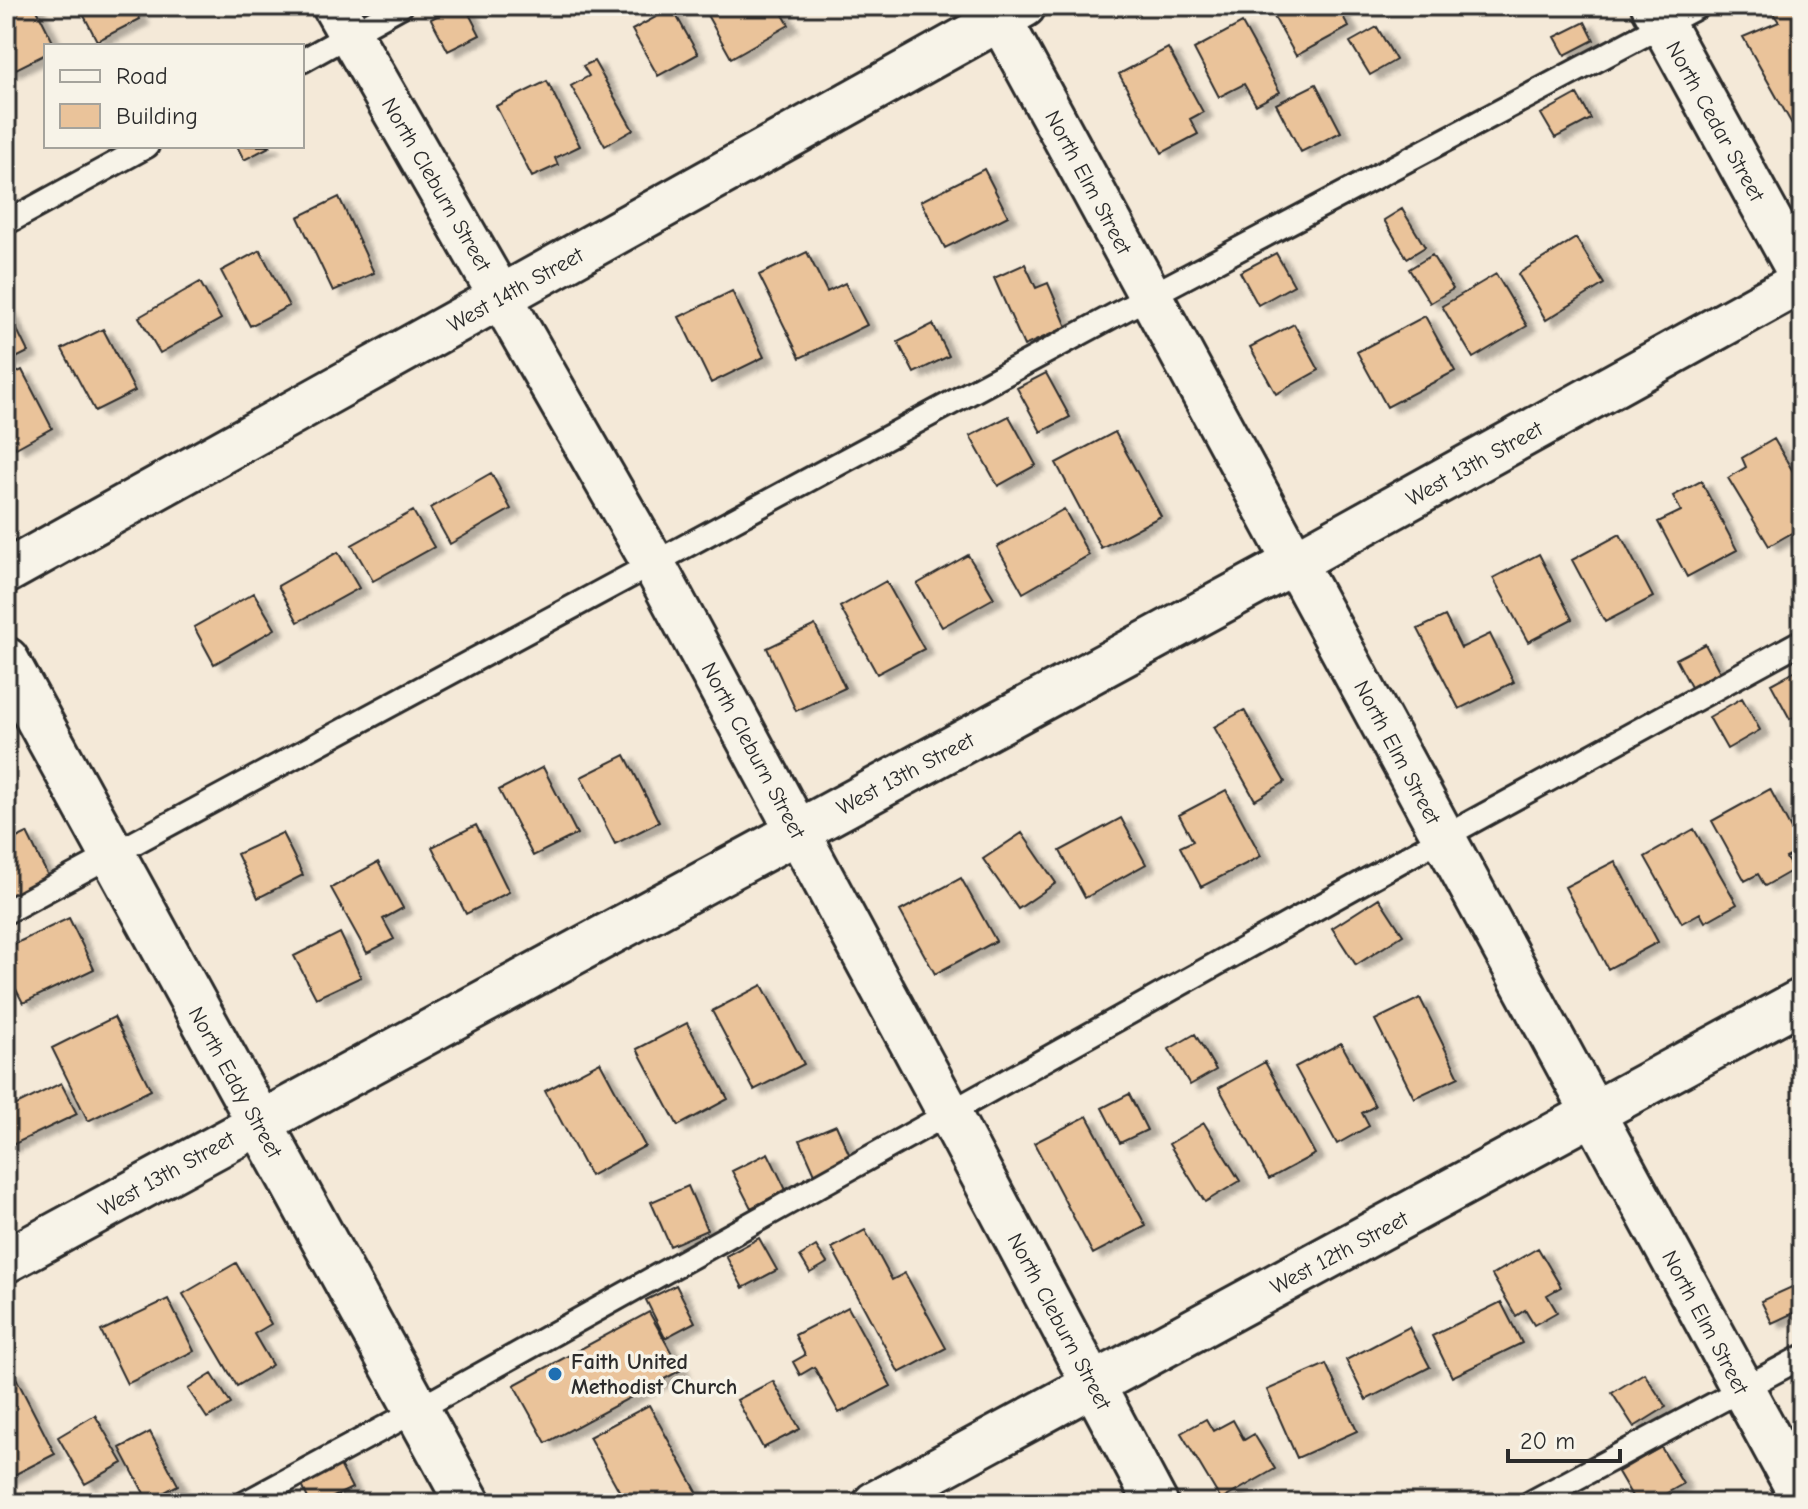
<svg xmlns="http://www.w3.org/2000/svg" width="1808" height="1509" font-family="'Comic Neue',sans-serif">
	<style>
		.building { fill: #eac39a; stroke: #2b2b2b; stroke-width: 2; filter: url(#shadow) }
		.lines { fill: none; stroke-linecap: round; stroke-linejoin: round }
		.service-casing { stroke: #2b2b2b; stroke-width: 28 }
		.minor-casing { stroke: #2b2b2b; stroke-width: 48 }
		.secondary-casing { stroke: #2b2b2b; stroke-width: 50 }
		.service { stroke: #f7f3e8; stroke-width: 22 }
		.minor { stroke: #f7f3e8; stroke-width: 42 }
		.secondary { stroke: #f7f3e8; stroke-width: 44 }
		.poi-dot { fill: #1f6fb2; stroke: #f7f3e8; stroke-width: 3 }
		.labels { text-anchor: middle; stroke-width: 7; stroke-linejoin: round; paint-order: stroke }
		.street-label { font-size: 22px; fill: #2b2b2b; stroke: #f7f3e8 }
		.poi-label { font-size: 22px; font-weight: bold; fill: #2b2b2b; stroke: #f7f3e8; text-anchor: start }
	</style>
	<defs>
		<filter id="shadow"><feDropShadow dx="9" dy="5" stdDeviation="2" flood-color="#0004"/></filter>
	</defs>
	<rect width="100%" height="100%" fill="#f4e9d8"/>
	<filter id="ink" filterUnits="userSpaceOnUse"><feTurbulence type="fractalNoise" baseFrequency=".0125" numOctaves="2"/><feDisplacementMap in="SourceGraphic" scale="16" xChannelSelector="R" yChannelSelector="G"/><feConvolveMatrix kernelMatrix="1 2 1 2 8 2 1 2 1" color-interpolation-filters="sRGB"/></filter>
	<g filter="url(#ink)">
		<path class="building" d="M 21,6 L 35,6 L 55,46 L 46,46 L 46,54 L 10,72 L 6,64 L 6,13 Z
			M 79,6 L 133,6 L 140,19 L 97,41 Z
			M 456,6 L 465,6 L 480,35 L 448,51 L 431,19 Z
			M 702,6 L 778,6 L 789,25 L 731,58 Z
			M 1268,6 L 1337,6 L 1349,27 L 1296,56 Z
			M 1768,6 L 1802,6 L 1802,142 L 1743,37 L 1779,22 Z
			M 672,8 L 698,54 L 658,76 L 632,30 Z
			M 1585,22 L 1594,40 L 1565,55 L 1555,37 Z
			M 1242,23 L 1280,92 L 1256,105 L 1244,84 L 1219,97 L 1194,49 Z
			M 1377,27 L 1396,60 L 1370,75 L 1350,42 Z
			M 1168,48 L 1203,112 L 1190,119 L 1198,134 L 1162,153 L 1119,74 Z
			M 594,61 L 633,130 L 605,146 L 571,86 L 589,76 L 583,66 Z
			M 547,81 L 580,146 L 555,158 L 558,165 L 532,177 L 496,106 Z
			M 1316,84 L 1341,132 L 1301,152 L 1276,104 Z
			M 1577,94 L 1591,119 L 1555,138 L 1541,114 Z
			M 237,146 L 271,146 L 244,160 Z
			M 984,169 L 1008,216 L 945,248 L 921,201 Z
			M 339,197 L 374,273 L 333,291 L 298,217 Z
			M 1402,209 L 1425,247 L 1407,258 L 1384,220 Z
			M 1576,238 L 1604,284 L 1546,320 L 1518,274 Z
			M 260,250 L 289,306 L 250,326 L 221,271 Z
			M 807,252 L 827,292 L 845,283 L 867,325 L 800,358 L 759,275 Z
			M 1276,253 L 1294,285 L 1258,305 L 1240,272 Z
			M 1432,255 L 1453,289 L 1430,303 L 1409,269 Z
			M 1025,264 L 1036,288 L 1048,283 L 1067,327 L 1024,346 L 994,278 Z
			M 1496,274 L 1527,326 L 1473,358 L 1442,306 Z
			M 200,282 L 221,319 L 160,353 L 139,317 Z
			M 732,291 L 764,357 L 711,383 L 679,317 Z
			M 6,307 L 28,352 L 6,363 Z
			M 1425,316 L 1455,371 L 1387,407 L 1357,352 Z
			M 933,324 L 949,356 L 914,373 L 898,342 Z
			M 1294,324 L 1319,370 L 1276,394 L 1250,347 Z
			M 103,329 L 135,391 L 95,411 L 62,349 Z
			M 22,370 L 52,428 L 16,448 L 6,430 L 6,378 Z
			M 1046,373 L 1070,417 L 1041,432 L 1017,388 Z
			M 1009,416 L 1036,465 L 998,486 L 970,436 Z
			M 1115,432 L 1161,516 L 1101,548 L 1056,463 Z
			M 1774,439 L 1802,487 L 1802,527 L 1769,546 L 1728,478 L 1746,467 L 1742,458 Z
			M 491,473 L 511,509 L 450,544 L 430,508 Z
			M 1701,481 L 1737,550 L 1687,577 L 1658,522 L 1681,511 L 1673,496 Z
			M 1064,509 L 1089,555 L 1023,593 L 997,547 Z
			M 413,511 L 434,547 L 373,581 L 352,545 Z
			M 1620,534 L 1653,597 L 1605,622 L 1572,560 Z
			M 338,552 L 359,588 L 298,622 L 278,586 Z
			M 1539,554 L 1572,619 L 1528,642 L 1493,578 Z
			M 968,555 L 994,598 L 942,627 L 917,584 Z
			M 886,581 L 924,649 L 877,674 L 840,607 Z
			M 254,593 L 275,629 L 214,664 L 194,627 Z
			M 1445,616 L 1461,648 L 1490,634 L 1514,682 L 1459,709 L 1418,629 Z
			M 815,625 L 845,688 L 796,711 L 767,648 Z
			M 1705,644 L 1722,676 L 1693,691 L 1676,659 Z
			M 1802,667 L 1802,712 L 1790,719 L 1771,684 Z
			M 1742,698 L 1760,730 L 1727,749 L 1709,717 Z
			M 1244,710 L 1285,782 L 1255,800 L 1214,727 Z
			M 625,755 L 659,822 L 615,844 L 581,777 Z
			M 543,767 L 577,834 L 533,856 L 499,790 Z
			M 1770,789 L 1802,850 L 1786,858 L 1793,870 L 1765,886 L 1758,874 L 1745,881 L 1712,821 Z
			M 1226,790 L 1261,856 L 1201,887 L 1180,847 L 1193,841 L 1179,815 Z
			M 1121,818 L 1146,864 L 1085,898 L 1060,851 Z
			M 476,825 L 509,892 L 466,914 L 432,847 Z
			M 1694,829 L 1737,904 L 1705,922 L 1700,913 L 1682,923 L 1645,857 Z
			M 27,833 L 51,882 L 6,904 L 6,843 Z
			M 282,833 L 303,875 L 258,898 L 237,854 Z
			M 1022,833 L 1056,883 L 1018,909 L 983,859 Z
			M 1615,861 L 1658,942 L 1608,969 L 1565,887 Z
			M 378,862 L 403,908 L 383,919 L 394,939 L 367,953 L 331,888 Z
			M 961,878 L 996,941 L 935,974 L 900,911 Z
			M 1379,898 L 1403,935 L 1356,965 L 1332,928 Z
			M 69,918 L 94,969 L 23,1003 L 6,970 L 6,948 Z
			M 340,933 L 361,977 L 316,998 L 294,956 Z
			M 762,985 L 804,1064 L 754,1090 L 712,1011 Z
			M 1420,998 L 1459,1077 L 1414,1098 L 1375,1020 Z
			M 114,1017 L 151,1090 L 88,1121 L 52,1048 Z
			M 687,1023 L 728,1099 L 678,1126 L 637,1049 Z
			M 1195,1034 L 1216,1070 L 1190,1085 L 1169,1049 Z
			M 1341,1043 L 1375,1106 L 1362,1113 L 1369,1126 L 1337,1144 L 1295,1067 Z
			M 600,1062 L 645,1146 L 590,1176 L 545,1091 Z
			M 1265,1062 L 1315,1154 L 1269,1179 L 1219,1088 Z
			M 61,1083 L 77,1114 L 6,1148 L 6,1110 Z
			M 1129,1094 L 1147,1130 L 1120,1143 L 1102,1108 Z
			M 1087,1116 L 1146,1226 L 1093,1254 L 1034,1143 Z
			M 1204,1123 L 1240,1181 L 1205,1202 L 1169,1144 Z
			M 836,1125 L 851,1158 L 815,1174 L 800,1140 Z
			M 768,1153 L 786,1190 L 751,1208 L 732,1171 Z
			M 688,1186 L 707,1230 L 670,1246 L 651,1202 Z
			M 865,1230 L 892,1280 L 905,1273 L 946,1348 L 899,1373 L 832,1248 Z
			M 759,1238 L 777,1270 L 743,1288 L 726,1256 Z
			M 816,1246 L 827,1263 L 810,1273 L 800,1256 Z
			M 1538,1248 L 1561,1287 L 1547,1295 L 1557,1312 L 1534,1325 L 1525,1310 L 1516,1316 L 1492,1275 Z
			M 236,1263 L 271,1324 L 254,1334 L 272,1365 L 237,1386 L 183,1294 Z
			M 676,1285 L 695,1322 L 665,1338 L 646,1300 Z
			M 1794,1286 L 1802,1309 L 1772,1323 L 1761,1301 Z
			M 168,1299 L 194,1351 L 127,1384 L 101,1331 Z
			M 1501,1302 L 1522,1343 L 1452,1377 L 1432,1336 Z
			M 848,1307 L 891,1386 L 839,1413 L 814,1367 L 800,1375 L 793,1362 L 805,1355 L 795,1335 Z
			M 649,1312 L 681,1370 L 546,1443 L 514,1385 Z
			M 1409,1327 L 1430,1367 L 1366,1400 L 1346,1360 Z
			M 1326,1364 L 1357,1431 L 1297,1458 L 1267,1390 Z
			M 12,1370 L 55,1454 L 6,1479 L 6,1373 Z
			M 1644,1373 L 1666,1407 L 1634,1427 L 1612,1393 Z
			M 212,1374 L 231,1404 L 207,1418 L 188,1389 Z
			M 773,1381 L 800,1429 L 763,1448 L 737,1400 Z
			M 649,1405 L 703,1503 L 626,1503 L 589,1437 Z
			M 95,1415 L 123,1463 L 85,1484 L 58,1437 Z
			M 1206,1419 L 1213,1431 L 1233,1420 L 1244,1440 L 1254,1434 L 1275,1469 L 1221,1500 L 1181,1433 Z
			M 150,1432 L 178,1485 L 148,1501 L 120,1448 Z
			M 1661,1447 L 1683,1484 L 1649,1503 L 1636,1503 L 1618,1472 Z
			M 338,1461 L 352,1488 L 321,1503 L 310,1503 L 299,1479 Z"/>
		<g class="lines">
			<defs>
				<path id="service" d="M 302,61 L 401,6
					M 6,223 L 147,146
					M 6,912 L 1150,296 L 1699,6
					M 245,1503 L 417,1410 L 1444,837 L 1802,641
					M 1530,1503 L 1802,1357"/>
				<path id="minor" d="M 334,6 L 653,563 L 949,1113 L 1156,1503
					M 993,6 L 1802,1498
					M 1653,6 L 1802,278
					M 6,572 L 1024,6
					M 6,1261 L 1295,562 L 1802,281
					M 875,1503 L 1802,1000"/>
				<path id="secondary" d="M 6,660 L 468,1503"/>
			</defs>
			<use href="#service" class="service-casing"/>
			<use href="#minor" class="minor-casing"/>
			<use href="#secondary" class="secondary-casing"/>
			<use href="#service" class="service"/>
			<use href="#minor" class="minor"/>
			<use href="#secondary" class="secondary"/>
		</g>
	</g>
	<circle class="poi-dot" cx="555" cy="1374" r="8"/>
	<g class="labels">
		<g class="street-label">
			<text transform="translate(1716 121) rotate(61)" y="8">North Cedar Street</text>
			<text transform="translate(1089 182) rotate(62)" y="8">North Elm Street</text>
			<text transform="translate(437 184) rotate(60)" y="8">North Cleburn Street</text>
			<text transform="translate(515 289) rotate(-29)" y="8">West 14th Street</text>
			<text transform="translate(1474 463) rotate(-29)" y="8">West 13th Street</text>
			<text transform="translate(754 750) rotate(62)" y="8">North Cleburn Street</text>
			<text transform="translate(1398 752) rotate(62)" y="8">North Elm Street</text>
			<text transform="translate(905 773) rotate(-28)" y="8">West 13th Street</text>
			<text transform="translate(236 1082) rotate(61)" y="8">North Eddy Street</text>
			<text transform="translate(166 1173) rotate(-29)" y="8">West 13th Street</text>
			<text transform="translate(1339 1252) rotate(-28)" y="8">West 12th Street</text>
			<text transform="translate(1060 1321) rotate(62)" y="8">North Cleburn Street</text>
			<text transform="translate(1706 1322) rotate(62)" y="8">North Elm Street</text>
		</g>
		<g class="poi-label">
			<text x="571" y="1369">Faith United<tspan x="571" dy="25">Methodist Church</tspan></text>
		</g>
	</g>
	<rect width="1808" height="1509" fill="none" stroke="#f7f3e8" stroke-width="32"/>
	<rect x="16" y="16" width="1776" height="1477" fill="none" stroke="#2b2b2b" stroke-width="3" filter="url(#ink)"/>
	<rect x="44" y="44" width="260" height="104" fill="#f7f3e8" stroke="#a5a39c" stroke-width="2"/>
	<rect x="60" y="70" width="40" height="12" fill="#f7f3e8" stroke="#a5a39c" stroke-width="2"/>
	<text x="116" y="84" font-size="24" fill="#2b2b2b">Road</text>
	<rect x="60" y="104" width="40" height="24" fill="#eac39a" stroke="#a5a39c" stroke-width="2"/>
	<text x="116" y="124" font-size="24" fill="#2b2b2b">Building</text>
	<path d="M1508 1449v12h112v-12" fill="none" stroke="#2b2b2b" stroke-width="4"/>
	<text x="1520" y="1449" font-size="24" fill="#2b2b2b" stroke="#f7f3e8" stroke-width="6" paint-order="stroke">20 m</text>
</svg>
